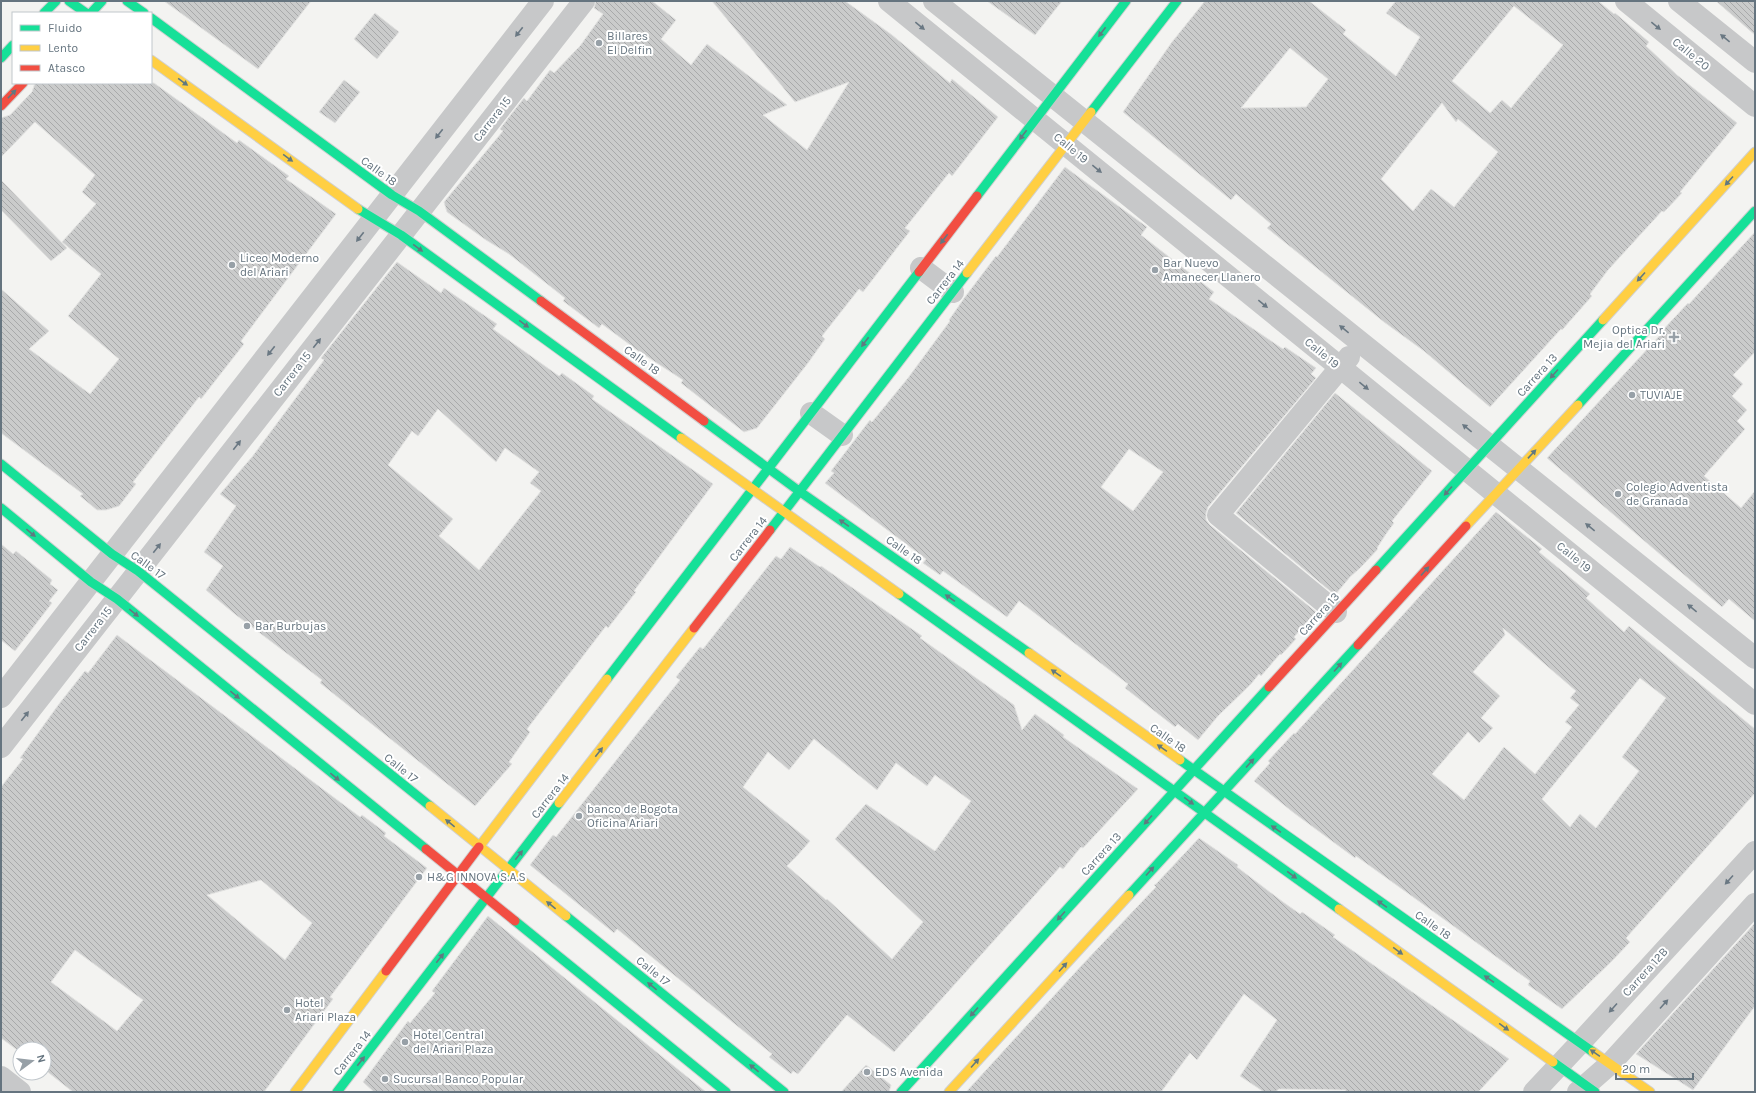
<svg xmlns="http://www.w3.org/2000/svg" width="1756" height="1093" font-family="Karla,sans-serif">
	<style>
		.building { fill: url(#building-back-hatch); stroke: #e2e2e1; fill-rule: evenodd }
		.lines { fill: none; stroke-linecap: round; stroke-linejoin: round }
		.fast-casing { stroke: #d0d0d0; stroke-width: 11 }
		.slow-casing { stroke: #d0d0d0; stroke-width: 11 }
		.jam-casing { stroke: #d0d0d0; stroke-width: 11 }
		.street { stroke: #c7c8c9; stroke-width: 22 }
		.fast { stroke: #16e098; stroke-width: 9 }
		.slow { stroke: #ffcf43; stroke-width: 9 }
		.jam { stroke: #f24e42; stroke-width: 9 }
		.oneway { fill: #6a7883 }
		.oneway2 { fill: #617980 }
		.poi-dot { fill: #97a0a7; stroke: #fff; stroke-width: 1.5 }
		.labels { text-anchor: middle; stroke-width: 4; stroke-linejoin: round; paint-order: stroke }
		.poi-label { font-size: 12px; fill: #65747f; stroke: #fff; text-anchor: start }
		.street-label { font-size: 12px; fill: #65747f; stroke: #fff }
	</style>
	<defs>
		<pattern id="building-back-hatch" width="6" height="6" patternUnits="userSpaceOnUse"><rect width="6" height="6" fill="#cacbcb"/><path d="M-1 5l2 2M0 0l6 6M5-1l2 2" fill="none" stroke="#a8a9aa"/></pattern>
	</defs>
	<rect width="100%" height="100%" fill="#f3f3f1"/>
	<path class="building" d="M 164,1 L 311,1 L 258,69 Z
		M 596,1 L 652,1 L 676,20 L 661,39 L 691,65 L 707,44 L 787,105 L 763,115 L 807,150 L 849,82 L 795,102 L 712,1 L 845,1 L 892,35 L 950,83 L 952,79 L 998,117 L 952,176 L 949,173 L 905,228 L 910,231 L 863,292 L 859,289 L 822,336 L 825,339 L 808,363 L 757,428 L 744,432 L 681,383 L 683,380 L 637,350 L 602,324 L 599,328 L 563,301 L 565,298 L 509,254 L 486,240 L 447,212 L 444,202 L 503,131 L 500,129 L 509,117 L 524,98 L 527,101 L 550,70 L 554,73 L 580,46 L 603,14 L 594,8 Z
		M 987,1 L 1062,1 L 1035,35 Z
		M 1205,1 L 1309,1 L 1346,30 L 1343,34 L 1396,76 L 1420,37 L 1386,13 L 1396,1 L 1598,1 L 1614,14 L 1615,13 L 1649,42 L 1646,46 L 1677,75 L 1737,123 L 1680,192 L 1682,193 L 1664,212 L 1662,211 L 1608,270 L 1590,294 L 1592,296 L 1562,330 L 1561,329 L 1490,407 L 1424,351 L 1384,322 L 1267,228 L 1271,224 L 1236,194 L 1231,200 L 1123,112 L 1172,42 ZM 1514,6 L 1563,45 L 1511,108 L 1502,100 L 1490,113 L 1452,81 ZM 1290,48 L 1328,79 L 1306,107 L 1241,108 ZM 1442,103 L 1456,122 L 1458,119 L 1498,152 L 1454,207 L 1431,189 L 1413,211 L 1381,179 Z
		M 1716,1 L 1755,1 L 1755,35 Z
		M 375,13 L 399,32 L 377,59 L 354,39 Z
		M 344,80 L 360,92 L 335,123 L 319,112 Z
		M 35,83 L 154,83 L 237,143 L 239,140 L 289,176 L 286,179 L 336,214 L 241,341 L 244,344 L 201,399 L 199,397 L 133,482 L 136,484 L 119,506 L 106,510 L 97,510 L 80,496 L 83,494 L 1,433 L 1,289 L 49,331 L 29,349 L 90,394 L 119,359 L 68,316 L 101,274 L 62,242 L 96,204 L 82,192 L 95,175 L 35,122 L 1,157 L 1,118 L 10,115 L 32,92 Z
		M 1065,167 L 1147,227 L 1141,235 L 1214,292 L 1209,299 L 1283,349 L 1285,347 L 1316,368 L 1311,374 L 1316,378 L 1208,507 L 1206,513 L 1206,520 L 1210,525 L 1316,612 L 1294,637 L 1296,639 L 1281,655 L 1280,654 L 1261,676 L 1259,674 L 1251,684 L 1218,716 L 1198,740 L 1178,724 L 1175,727 L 1125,688 L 1128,684 L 1019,601 L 1007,617 L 943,571 L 940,575 L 923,563 L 926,559 L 825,483 L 834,473 L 831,471 L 870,420 L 872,422 L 908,378 L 950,321 L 949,320 L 965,297 L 996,256 L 997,257 ZM 1129,449 L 1163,472 L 1133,511 L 1101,487 Z
		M 1,180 L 67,248 L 51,261 L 1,210 Z
		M 1755,232 L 1755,352 L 1733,375 L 1743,384 L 1732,396 L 1747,410 L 1737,421 L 1745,429 L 1704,476 L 1741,508 L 1755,491 L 1755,621 L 1729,599 L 1722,607 L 1547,458 L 1663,332 L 1662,331 L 1688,303 L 1689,304 Z
		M 397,262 L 441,293 L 444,288 L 497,324 L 493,329 L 559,376 L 562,373 L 594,396 L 592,399 L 713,484 L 634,591 L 636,592 L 608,628 L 606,626 L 527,729 L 530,732 L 509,762 L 512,764 L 475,806 L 320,683 L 322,680 L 236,615 L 206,590 L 223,566 L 204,552 L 236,506 L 220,494 L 252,457 L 324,360 L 321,358 ZM 438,409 L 496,462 L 505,448 L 539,472 L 530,483 L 541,491 L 479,570 L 439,536 L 453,519 L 388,465 L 412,431 L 418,436 Z
		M 1335,393 L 1432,471 L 1392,521 L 1394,523 L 1386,534 L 1377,548 L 1378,549 L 1360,568 L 1350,577 L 1335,595 L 1236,513 Z
		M 1496,512 L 1542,549 L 1539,552 L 1590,594 L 1586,598 L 1624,632 L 1629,626 L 1755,729 L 1755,793 L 1626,938 L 1630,942 L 1611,962 L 1562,1009 L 1528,985 L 1530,981 L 1356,856 L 1355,858 L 1294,813 L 1254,781 L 1270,763 L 1268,761 L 1294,733 L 1295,734 ZM 1503,628 L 1576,691 L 1570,698 L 1579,705 L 1565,722 L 1572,727 L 1535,774 L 1504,747 L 1464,800 L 1432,774 L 1468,732 L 1479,743 L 1493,728 L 1481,718 L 1500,696 L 1473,672 L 1505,635 ZM 1640,678 L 1666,698 L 1622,757 L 1639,771 L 1596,828 L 1580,814 L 1570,827 L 1542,799 Z
		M 1,544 L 13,554 L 16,551 L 52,580 L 50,584 L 58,590 L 49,601 L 52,603 L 15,651 L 1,640 Z
		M 790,547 L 820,567 L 821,566 L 922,636 L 920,638 L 1014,705 L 1022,730 L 1035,714 L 1064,735 L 1063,737 L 1138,789 L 1083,848 L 1081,847 L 1063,869 L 1060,867 L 894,1052 L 847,1015 L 798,1074 L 793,1071 L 791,1074 L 769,1057 L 772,1054 L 617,929 L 614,933 L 530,865 L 553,835 L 556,837 L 636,735 L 680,680 L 676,677 L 700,647 L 703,649 L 776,556 L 781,559 ZM 814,739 L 877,790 L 896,763 L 927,786 L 935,775 L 971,801 L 935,851 L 866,804 L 835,839 L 923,922 L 892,959 L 827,899 L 826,900 L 787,866 L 796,857 L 810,841 L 743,787 L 768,752 L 789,770 Z
		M 117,635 L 360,817 L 362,815 L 386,833 L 384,836 L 427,868 L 330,997 L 333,999 L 264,1092 L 73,1092 L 44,1069 L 44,1049 L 20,1049 L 20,1052 L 1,1038 L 1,787 L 23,759 L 20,758 L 59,704 L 85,671 L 88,673 ZM 261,880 L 312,923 L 285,960 L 207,895 ZM 75,950 L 143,1000 L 117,1031 L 51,982 Z
		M 1199,838 L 1238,865 L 1237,867 L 1283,902 L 1300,914 L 1302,912 L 1335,935 L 1333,937 L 1509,1059 L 1478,1092 L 1344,1092 L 1346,1090 L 1279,1089 L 1275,1092 L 1264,1092 L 1240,1076 L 1277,1020 L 1244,994 L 1197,1060 L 1190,1053 L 1161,1092 L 966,1092 L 1082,965 L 1156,887 L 1154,885 L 1156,884 Z
		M 488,916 L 706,1092 L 374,1092 L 363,1082 L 408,1021 L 410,1023 L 435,993 L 432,991 Z
		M 1755,923 L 1755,1006 L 1693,1090 L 1636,1054 Z
		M 866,1065 L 891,1085 L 889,1092 L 841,1092 Z"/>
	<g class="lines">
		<defs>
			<path id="fast" d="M 69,1 L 86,13
				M 127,1 L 144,13
				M 44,13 L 56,1
				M 91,13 L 102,1
				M 151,18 L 392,195 L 419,211 L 541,301
				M 1,58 L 13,45
				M 1091,112 L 1177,1
				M 977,196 L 1126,1
				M 358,209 L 401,235 L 681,438
				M 1578,405 L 1755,211
				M 704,421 L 799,491 L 1029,653
				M 1,464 L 112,554 L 138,571 L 430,806
				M 1,508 L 91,582 L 117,599 L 426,849
				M 770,530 L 967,273
				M 1376,570 L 1603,320
				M 899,594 L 1339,909
				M 607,679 L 919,272
				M 1180,760 L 1593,1052
				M 1129,895 L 1358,645
				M 566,916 L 784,1092
				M 515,921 L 726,1092
				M 1553,1062 L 1595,1092
				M 337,1092 L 559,803
				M 901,1092 L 1269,687"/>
			<path id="slow" d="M 151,60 L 358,209
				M 967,273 L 1091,112
				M 1603,320 L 1755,152
				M 681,438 L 899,594
				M 1466,526 L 1578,405
				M 1029,653 L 1180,760
				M 559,803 L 694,628
				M 430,806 L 566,916
				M 479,847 L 607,679
				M 1339,909 L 1553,1062
				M 1593,1052 L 1650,1092
				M 295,1092 L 386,971
				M 949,1092 L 1129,895"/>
			<path id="jam" d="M 1,106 L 23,83
				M 919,272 L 977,196
				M 541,301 L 704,421
				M 694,628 L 770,530
				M 1358,645 L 1466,526
				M 1269,687 L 1376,570
				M 426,849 L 515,921
				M 386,971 L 479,847"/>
		</defs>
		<use href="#fast" class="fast-casing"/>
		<use href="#slow" class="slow-casing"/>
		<use href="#jam" class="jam-casing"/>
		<path class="street" d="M 889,1 L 1755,704
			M 934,1 L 1755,658
			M 1626,1 L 1755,106
			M 1679,1 L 1755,62
			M 921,268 L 953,292
			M 811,413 L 842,435
			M 1336,612 L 1218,515 L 1349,357
			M 1,697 L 543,1
			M 1,747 L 584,1
			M 1,1077 L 20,1092
			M 1534,1092 L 1580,1043 L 1755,852
			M 1578,1092 L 1610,1064 L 1755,904"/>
		<use href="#fast" class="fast"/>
		<use href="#slow" class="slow"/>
		<use href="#jam" class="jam"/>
	</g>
	<defs><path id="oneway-solid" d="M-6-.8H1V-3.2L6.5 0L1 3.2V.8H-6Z"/></defs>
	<g class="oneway">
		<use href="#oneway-solid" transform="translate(920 26) rotate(39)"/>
		<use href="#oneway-solid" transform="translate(1656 26) rotate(39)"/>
		<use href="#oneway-solid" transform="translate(519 32) rotate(128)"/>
		<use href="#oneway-solid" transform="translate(1725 38) rotate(-141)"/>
		<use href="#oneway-solid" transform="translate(439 134) rotate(128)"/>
		<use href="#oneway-solid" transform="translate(1097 169) rotate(39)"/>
		<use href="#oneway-solid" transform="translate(360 237) rotate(128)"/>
		<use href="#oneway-solid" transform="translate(1263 304) rotate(39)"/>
		<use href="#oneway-solid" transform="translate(1344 329) rotate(-141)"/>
		<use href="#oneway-solid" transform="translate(317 343) rotate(-52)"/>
		<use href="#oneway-solid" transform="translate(271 351) rotate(128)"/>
		<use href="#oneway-solid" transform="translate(1364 386) rotate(39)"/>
		<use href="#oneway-solid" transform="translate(1467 428) rotate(-141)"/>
		<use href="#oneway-solid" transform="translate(237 445) rotate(-52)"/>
		<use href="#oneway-solid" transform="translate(1590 527) rotate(-141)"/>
		<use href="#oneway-solid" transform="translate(157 548) rotate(-52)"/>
		<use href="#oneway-solid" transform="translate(1692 608) rotate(-141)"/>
		<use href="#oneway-solid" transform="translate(25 716) rotate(-52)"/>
		<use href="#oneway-solid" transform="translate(1729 880) rotate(132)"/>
		<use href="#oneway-solid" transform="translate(1664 1004) rotate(-48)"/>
		<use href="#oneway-solid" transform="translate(1613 1008) rotate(132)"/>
	</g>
	<g class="oneway2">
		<use href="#oneway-solid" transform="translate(1102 32) rotate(127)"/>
		<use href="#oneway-solid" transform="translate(183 82) rotate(36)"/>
		<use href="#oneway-solid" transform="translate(12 94) rotate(-46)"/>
		<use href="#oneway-solid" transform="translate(1023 135) rotate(127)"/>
		<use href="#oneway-solid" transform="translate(288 158) rotate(36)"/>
		<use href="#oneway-solid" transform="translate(1729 181) rotate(132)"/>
		<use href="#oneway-solid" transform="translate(944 239) rotate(127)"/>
		<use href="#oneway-solid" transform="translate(418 248) rotate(36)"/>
		<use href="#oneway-solid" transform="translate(1641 277) rotate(132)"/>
		<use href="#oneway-solid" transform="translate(524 324) rotate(36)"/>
		<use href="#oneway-solid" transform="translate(865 342) rotate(127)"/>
		<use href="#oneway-solid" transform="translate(1554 374) rotate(132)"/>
		<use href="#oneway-solid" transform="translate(1532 454) rotate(-47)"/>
		<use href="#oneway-solid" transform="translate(1448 491) rotate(132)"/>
		<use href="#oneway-solid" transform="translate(844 523) rotate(-145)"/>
		<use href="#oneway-solid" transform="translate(31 533) rotate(39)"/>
		<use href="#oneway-solid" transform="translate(1425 571) rotate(-48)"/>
		<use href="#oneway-solid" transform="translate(950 598) rotate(-145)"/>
		<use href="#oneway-solid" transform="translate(134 613) rotate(39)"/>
		<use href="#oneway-solid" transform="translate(1338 667) rotate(-48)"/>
		<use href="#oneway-solid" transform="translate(1056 673) rotate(-145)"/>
		<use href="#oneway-solid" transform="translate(235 695) rotate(39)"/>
		<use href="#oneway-solid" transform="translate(1162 748) rotate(-145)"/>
		<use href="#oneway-solid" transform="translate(599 752) rotate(-52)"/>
		<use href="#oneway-solid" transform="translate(1250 763) rotate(-48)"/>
		<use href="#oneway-solid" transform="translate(335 777) rotate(39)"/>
		<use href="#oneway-solid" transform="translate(1189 801) rotate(36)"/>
		<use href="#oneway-solid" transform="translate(1148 820) rotate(132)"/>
		<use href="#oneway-solid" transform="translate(450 823) rotate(-141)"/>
		<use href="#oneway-solid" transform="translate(1276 829) rotate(-145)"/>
		<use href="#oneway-solid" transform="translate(519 855) rotate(-52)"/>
		<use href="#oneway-solid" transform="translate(1150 871) rotate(-48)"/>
		<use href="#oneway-solid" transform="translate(1292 875) rotate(36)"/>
		<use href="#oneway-solid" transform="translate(1382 904) rotate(-145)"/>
		<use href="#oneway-solid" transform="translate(551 905) rotate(-141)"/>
		<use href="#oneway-solid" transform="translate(1061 916) rotate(132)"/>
		<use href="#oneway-solid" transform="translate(1398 951) rotate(36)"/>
		<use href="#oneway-solid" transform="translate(440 958) rotate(-52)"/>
		<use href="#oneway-solid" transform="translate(1063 967) rotate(-48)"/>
		<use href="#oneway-solid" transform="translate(1489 979) rotate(-145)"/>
		<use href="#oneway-solid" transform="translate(652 986) rotate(-141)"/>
		<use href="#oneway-solid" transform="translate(974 1012) rotate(132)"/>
		<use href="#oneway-solid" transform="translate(1504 1027) rotate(36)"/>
		<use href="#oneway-solid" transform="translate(1595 1053) rotate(-145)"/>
		<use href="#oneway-solid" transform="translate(361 1061) rotate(-52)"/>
		<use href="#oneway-solid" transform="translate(975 1063) rotate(-48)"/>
		<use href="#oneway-solid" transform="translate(754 1068) rotate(-141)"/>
	</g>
	<g class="poi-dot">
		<circle cx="599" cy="43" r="4"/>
		<circle cx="232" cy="265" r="4"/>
		<circle cx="1155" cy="270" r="4"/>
		<path d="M1672 331h4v4h4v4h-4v4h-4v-4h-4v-4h4z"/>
		<circle cx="1632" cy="395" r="4"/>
		<circle cx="1618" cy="494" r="4"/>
		<circle cx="247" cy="626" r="4"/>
		<circle cx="579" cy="816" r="4"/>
		<circle cx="419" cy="877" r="4"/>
		<circle cx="287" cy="1010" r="4"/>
		<circle cx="405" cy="1042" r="4"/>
		<circle cx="867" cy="1072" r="4"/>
		<circle cx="385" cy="1079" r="4"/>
	</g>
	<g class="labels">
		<g class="poi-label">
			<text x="607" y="40">Billares<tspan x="607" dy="14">El Delfin</tspan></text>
			<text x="240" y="262">Liceo Moderno<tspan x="240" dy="14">del Ariari</tspan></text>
			<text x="1163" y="267">Bar Nuevo<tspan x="1163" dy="14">Amanecer Llanero</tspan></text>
			<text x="1665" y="334" text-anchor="end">Optica Dr.<tspan x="1665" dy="14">Mejia del Ariari</tspan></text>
			<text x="1640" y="399">TUVIAJE</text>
			<text x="1626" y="491">Colegio Adventista<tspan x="1626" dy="14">de Granada</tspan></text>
			<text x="255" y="630">Bar Burbujas</text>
			<text x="587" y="813">banco de Bogota<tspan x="587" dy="14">Oficina Ariari</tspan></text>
			<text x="427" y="881">H&amp;G INNOVA S.A.S</text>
			<text x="295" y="1007">Hotel<tspan x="295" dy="14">Ariari Plaza</tspan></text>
			<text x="413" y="1039">Hotel Central<tspan x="413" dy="14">del Ariari Plaza</tspan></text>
			<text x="875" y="1076">EDS Avenida</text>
			<text x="393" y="1083">Sucursal Banco Popular</text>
		</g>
		<g class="street-label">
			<text transform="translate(1691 54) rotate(39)" y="4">Calle 20</text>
			<text transform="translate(492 119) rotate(-52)" y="4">Carrera 15</text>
			<text transform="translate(1071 148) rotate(39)" y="4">Calle 19</text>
			<text transform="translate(379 171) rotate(36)" y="4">Calle 18</text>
			<text transform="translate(945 282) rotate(-52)" y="4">Carrera 14</text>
			<text transform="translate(1322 353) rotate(39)" y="4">Calle 19</text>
			<text transform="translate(642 360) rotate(36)" y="4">Calle 18</text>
			<text transform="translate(292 374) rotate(-52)" y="4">Carrera 15</text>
			<text transform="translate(1537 375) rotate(-48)" y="4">Carrera 13</text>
			<text transform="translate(748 539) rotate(-52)" y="4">Carrera 14</text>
			<text transform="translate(904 550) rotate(35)" y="4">Calle 18</text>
			<text transform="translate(1574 557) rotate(39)" y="4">Calle 19</text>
			<text transform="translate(148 565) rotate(36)" y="4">Calle 17</text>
			<text transform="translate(1319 614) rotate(-48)" y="4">Carrera 13</text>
			<text transform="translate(93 629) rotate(-52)" y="4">Carrera 15</text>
			<text transform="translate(1168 738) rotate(35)" y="4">Calle 18</text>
			<text transform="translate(401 768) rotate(39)" y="4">Calle 17</text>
			<text transform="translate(550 796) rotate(-52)" y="4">Carrera 14</text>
			<text transform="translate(1101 854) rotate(-48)" y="4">Carrera 13</text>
			<text transform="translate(1433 925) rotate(35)" y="4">Calle 18</text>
			<text transform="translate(653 971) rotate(39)" y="4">Calle 17</text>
			<text transform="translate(1645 972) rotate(-48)" y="4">Carrera 12B</text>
			<text transform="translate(352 1053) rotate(-52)" y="4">Carrera 14</text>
		</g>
	</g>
	<rect width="1756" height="1093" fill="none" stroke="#65747f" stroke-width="4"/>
	<rect x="12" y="12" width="140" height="72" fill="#ffffff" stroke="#c1c7cc"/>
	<rect x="20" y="25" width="20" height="6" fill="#16e098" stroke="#c1c7cc"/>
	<text x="48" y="32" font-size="12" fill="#65747f">Fluido</text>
	<rect x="20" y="45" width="20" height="6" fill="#ffcf43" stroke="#c1c7cc"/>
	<text x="48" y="52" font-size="12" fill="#65747f">Lento</text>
	<rect x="20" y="65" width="20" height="6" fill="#f24e42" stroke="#c1c7cc"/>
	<text x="48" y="72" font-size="12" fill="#65747f">Atasco</text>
	<g transform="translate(32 1061) rotate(75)"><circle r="19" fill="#ffffff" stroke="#c1c7cc"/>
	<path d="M0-3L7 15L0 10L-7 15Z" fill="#97a0a7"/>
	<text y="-6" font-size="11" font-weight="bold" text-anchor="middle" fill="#65747f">N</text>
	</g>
	<path d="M1616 1073v6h77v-6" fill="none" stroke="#65747f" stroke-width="2"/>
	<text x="1622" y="1073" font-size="12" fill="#65747f" stroke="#ffffff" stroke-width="3" paint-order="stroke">20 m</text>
</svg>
